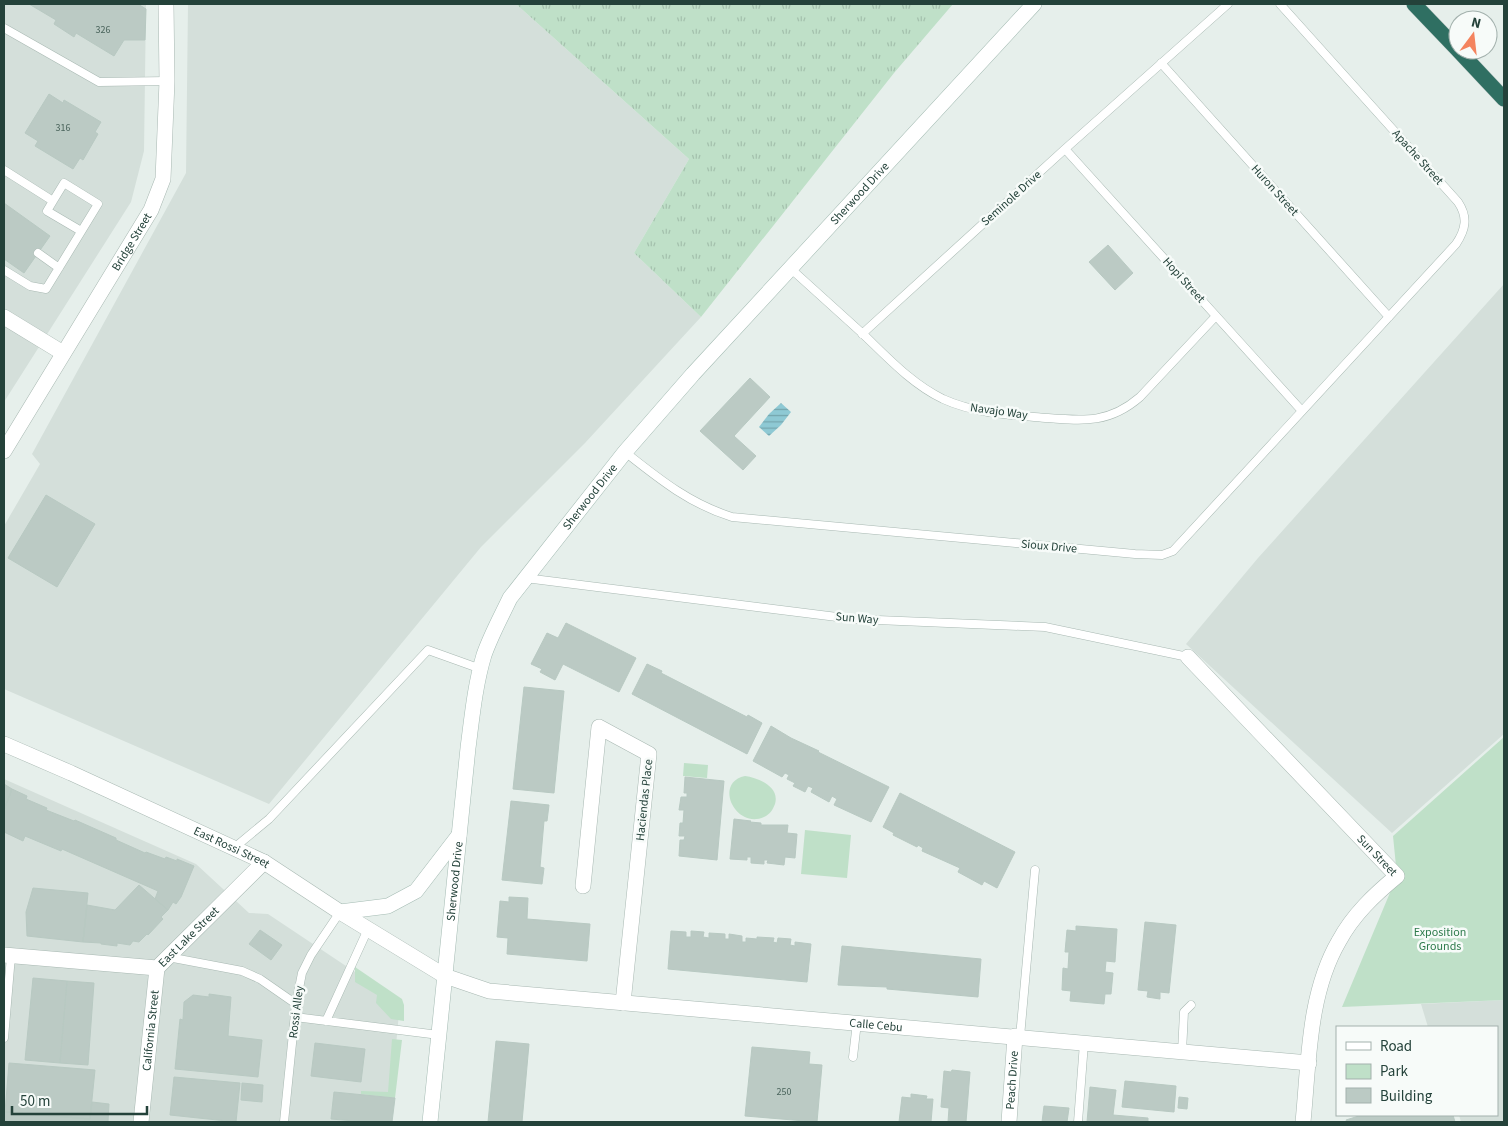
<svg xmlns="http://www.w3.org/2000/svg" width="1508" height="1126" font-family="'Source Sans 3',sans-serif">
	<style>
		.built { fill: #d4dfda }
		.grass { fill: url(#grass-tufts) }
		.green { fill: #bfe0c8 }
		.water { fill: url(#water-rules) }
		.building { fill: #bbcac4; stroke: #b8c9c2 }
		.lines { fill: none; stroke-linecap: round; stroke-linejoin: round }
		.service-casing { stroke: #a8b8b2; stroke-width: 9 }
		.minor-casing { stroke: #a8b8b2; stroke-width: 16 }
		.tertiary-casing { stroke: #a8b8b2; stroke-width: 16 }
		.secondary-casing { stroke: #a4bbb3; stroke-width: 16 }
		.motorway-casing { stroke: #c2cac8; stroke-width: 16 }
		.service { stroke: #fff; stroke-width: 8 }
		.minor { stroke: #fff; stroke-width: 15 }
		.tertiary { stroke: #fff; stroke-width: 15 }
		.secondary { stroke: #fff; stroke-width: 15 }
		.motorway { stroke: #2f6f62; stroke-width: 15 }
		.labels { text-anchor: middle; stroke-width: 5; stroke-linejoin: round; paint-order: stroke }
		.number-label { font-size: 10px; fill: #4a645c }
		.street-label { font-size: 12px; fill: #24423a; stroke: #f7fbf9 }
		.park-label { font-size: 12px; fill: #2d7a4b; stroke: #f7fbf9 }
	</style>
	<defs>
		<pattern id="grass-tufts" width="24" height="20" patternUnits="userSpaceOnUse" patternTransform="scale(1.25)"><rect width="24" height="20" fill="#bfe0c8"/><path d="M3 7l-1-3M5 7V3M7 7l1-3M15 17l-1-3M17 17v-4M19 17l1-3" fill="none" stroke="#a4c1ad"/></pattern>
		<pattern id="water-rules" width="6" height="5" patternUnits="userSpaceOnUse" patternTransform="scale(1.25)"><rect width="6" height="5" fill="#8ec9d4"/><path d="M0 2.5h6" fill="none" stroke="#74a5ad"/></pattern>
	</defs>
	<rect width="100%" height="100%" fill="#e6efeb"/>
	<path class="built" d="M 4,4 L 146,4 L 144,151 L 131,202 L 4,402 Z
		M 188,4 L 516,4 L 689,159 L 634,253 L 701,317 L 585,443 L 481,547 L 269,804 L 4,689 L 4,526 L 40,464 L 32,454 L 186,173 Z
		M 1504,284 L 1504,734 L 1392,833 L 1186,644 L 1258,558 Z
		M 4,779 L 196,864 L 249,913 L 268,914 L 400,1002 L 389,1122 L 4,1122 Z
		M 1504,1000 L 1504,1122 L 1461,1122 L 1459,1115 L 1497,1115 L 1497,1027 L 1428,1027 L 1421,1004 Z"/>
	<path class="grass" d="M 516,4 L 953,4 L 894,73 L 701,317 L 634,253 L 689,159 Z"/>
	<path class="green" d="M 1504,737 L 1504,1000 L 1342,1007 L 1397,876 L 1393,836 Z
		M 684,763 L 708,765 L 707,778 L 683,776 Z
		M 745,776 C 759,778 780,787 775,804 C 773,809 771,813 766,816 C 737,832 712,783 745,776 Z
		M 805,830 L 851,835 L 847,878 L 801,874 Z
		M 355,967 L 402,999 L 404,1005 L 404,1021 L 391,1019 L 376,1003 L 377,995 L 355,982 Z
		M 392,1039 L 402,1040 L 395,1098 L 361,1094 L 361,1091 L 388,1092 Z"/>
	<path class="water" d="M 781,403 L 791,412 L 781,425 L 769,436 L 759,427 L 769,414 Z"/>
	<path class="building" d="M 29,4 L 138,4 L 146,9 L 145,40 L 124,40 L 114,56 L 76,33 L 74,37 L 54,24 L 56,20 Z
		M 49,94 L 63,103 L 64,100 L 101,122 L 95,132 L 98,134 L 83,160 L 80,158 L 73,169 L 35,146 L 38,141 L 25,133 Z
		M 4,203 L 50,236 L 24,273 L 4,259 Z
		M 1108,245 L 1133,273 L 1115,290 L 1089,262 Z
		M 750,378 L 770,397 L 734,436 L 756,456 L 743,470 L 700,431 Z
		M 46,495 L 95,524 L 57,587 L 8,558 Z
		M 566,623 L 636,658 L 619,692 L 563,664 L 555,680 L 540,672 L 542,669 L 531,664 L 547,633 L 558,638 Z
		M 647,664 L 662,671 L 661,673 L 747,717 L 748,715 L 762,723 L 747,754 L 632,694 Z
		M 524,687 L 564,691 L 554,793 L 513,789 Z
		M 771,726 L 791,738 L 819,751 L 818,752 L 889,787 L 871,822 L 834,805 L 837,799 L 832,796 L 829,802 L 811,792 L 813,788 L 808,786 L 805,792 L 793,786 L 795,783 L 787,779 L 789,775 L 785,773 L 782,777 L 753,761 Z
		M 685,777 L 724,781 L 717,860 L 679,856 L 680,840 L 684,840 L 685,836 L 679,836 L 680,823 L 683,823 L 684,810 L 679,810 L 681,797 L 687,797 L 687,793 L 684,793 Z
		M 4,784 L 12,789 L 4,810 Z
		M 12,789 L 27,796 L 26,799 L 47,808 L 46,810 L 74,821 L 75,820 L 116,838 L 116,840 L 145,853 L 146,852 L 165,859 L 166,857 L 177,861 L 177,859 L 194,866 L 181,897 L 176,904 L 173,902 L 168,910 L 155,899 L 158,891 L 62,849 L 61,851 L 25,836 L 23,841 L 4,832 L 4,810 Z
		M 900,793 L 1015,852 L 997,888 L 984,881 L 982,885 L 958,872 L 960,868 L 922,851 L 923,848 L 918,845 L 917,847 L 893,835 L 894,833 L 883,827 Z
		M 511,801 L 549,805 L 547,821 L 544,821 L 540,867 L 544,868 L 542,884 L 502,880 Z
		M 734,819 L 751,821 L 750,822 L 761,823 L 761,825 L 788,825 L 787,833 L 797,834 L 795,858 L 785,857 L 784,865 L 767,863 L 768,860 L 764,860 L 764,864 L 751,863 L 751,857 L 747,857 L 747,860 L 730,859 Z
		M 139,885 L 168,910 L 161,917 L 163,919 L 148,935 L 147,934 L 139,942 L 133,941 L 130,945 L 117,943 L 117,946 L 101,944 L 101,943 L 83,942 L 87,905 L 115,910 Z
		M 33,888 L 88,893 L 83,942 L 27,936 L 26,912 Z
		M 509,897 L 528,898 L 527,919 L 590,924 L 587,961 L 507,954 L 508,938 L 497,937 L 500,901 L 509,902 Z
		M 1145,922 L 1176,925 L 1169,993 L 1160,992 L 1160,999 L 1147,997 L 1148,991 L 1138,990 Z
		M 1076,926 L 1117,929 L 1115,962 L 1106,961 L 1105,972 L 1113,973 L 1111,994 L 1105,994 L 1104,1004 L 1070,1001 L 1071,991 L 1062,990 L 1063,968 L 1068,969 L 1069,952 L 1065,952 L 1067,930 L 1076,931 Z
		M 260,930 L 282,945 L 271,960 L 249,944 Z
		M 671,931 L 686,932 L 686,937 L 691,937 L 691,931 L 704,932 L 703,937 L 709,938 L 709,933 L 725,934 L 725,939 L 729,939 L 729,934 L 742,936 L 742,942 L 746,942 L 746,938 L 757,939 L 757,937 L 774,938 L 773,942 L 777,943 L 778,938 L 791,939 L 790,945 L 795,946 L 795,942 L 811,944 L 807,982 L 668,969 Z
		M 842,946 L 981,959 L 978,997 L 887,989 L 887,987 L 838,985 Z
		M 33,978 L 67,981 L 60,1063 L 25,1060 Z
		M 67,981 L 94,983 L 88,1065 L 60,1063 Z
		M 209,994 L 231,997 L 228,1036 L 262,1040 L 258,1077 L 175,1069 L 180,1019 L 183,1020 L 184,1002 L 193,995 L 209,997 Z
		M 496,1041 L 529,1044 L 522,1122 L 488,1122 Z
		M 315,1043 L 365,1049 L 361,1082 L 311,1076 Z
		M 752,1047 L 810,1052 L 809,1064 L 822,1065 L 817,1122 L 745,1116 Z
		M 9,1063 L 95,1070 L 90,1119 L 5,1112 Z
		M 952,1070 L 970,1072 L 966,1122 L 948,1122 L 949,1108 L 941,1107 L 944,1071 L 951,1072 Z
		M 174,1077 L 240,1083 L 236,1122 L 170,1115 Z
		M 1125,1081 L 1176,1086 L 1174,1112 L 1122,1107 Z
		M 242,1083 L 263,1085 L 262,1102 L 241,1100 Z
		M 1090,1087 L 1116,1090 L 1113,1115 L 1148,1118 L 1148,1122 L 1087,1122 Z
		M 334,1092 L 395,1098 L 392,1122 L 366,1122 L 331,1119 Z
		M 911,1094 L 927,1096 L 926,1099 L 933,1099 L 931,1122 L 899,1122 L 902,1097 L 911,1098 Z
		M 1179,1097 L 1188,1098 L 1187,1109 L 1178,1108 Z
		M 92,1102 L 109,1104 L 108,1122 L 4,1122 L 5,1112 L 90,1119 Z
		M 1044,1106 L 1069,1108 L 1067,1122 L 1042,1122 Z
		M 1362,1115 L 1453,1115 L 1455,1122 L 1347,1122 L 1346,1120 Z"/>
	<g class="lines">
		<defs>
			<path id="service" d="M 4,28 L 99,82 L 167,81
				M 1161,63 L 1389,317
				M 1065,149 L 1302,411
				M 4,170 L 53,201 L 64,183 L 98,204 L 46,289 L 30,286 L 4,270
				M 53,201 L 47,211 L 81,231
				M 38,253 L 59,268
				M 790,268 C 814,290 839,312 863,334 C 888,358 912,384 943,399 C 976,414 1013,415 1048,418 C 1085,421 1110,423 1140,397 L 1216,316
				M 862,334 L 1065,149 L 1228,4
				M 625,452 C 659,479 690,504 732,517 L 1135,554 L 1162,555 L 1173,551 L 1456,244 C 1466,229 1468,217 1458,202 L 1280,4
				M 525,578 L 853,619 L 1045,627 L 1188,657
				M 234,848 L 269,819 L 428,650 L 481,669
				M 168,957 L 242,971 L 260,979 L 296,1004
				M 295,1017 L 439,1035
				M 326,1021 L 368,929
				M 1020,1037 L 1035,870
				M 4,1038 L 11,956
				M 1182,1052 L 1184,1012 L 1191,1005
				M 853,1057 L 857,1022
				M 284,1122 L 296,1004 L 302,973 L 311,955 L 340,912
				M 1078,1122 L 1084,1043"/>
			<g id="minor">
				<path d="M 4,317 L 63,353"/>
				<path id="s1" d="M 4,451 L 151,210 L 163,179 L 167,81 L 166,4"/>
				<path id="s2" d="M 1188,657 L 1397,876 C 1374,895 1353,915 1339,941 C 1308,994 1309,1062 1303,1122"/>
				<path d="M 583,886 L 599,727 L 649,754 L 623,1003"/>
				<path id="s3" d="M 4,955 L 157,968 L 264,862"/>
				<path id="s4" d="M 445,976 L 489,991 L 1309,1063"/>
				<path id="s5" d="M 141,1122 L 157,968"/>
				<path id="s6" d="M 1009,1122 L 1015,1036"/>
			</g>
			<g id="tertiary">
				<path id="s7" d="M 4,744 L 71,773 L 264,862 L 340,912 L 445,976"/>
			</g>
			<g id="secondary">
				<path d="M 340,912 L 388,906 L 416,891 L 459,835"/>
				<path id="s8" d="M 430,1122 L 468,748 C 472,717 475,685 484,655 C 491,635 501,617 510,598 L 625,452 L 693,374 L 1034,4"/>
			</g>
			<path id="motorway" d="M 1414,4 L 1458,50
				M 1458,50 L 1504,99"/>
		</defs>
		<use href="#service" class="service-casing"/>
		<use href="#minor" class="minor-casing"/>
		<use href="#tertiary" class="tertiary-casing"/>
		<use href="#secondary" class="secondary-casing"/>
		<use href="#motorway" class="motorway-casing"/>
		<use href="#service" class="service"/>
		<use href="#minor" class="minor"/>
		<use href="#tertiary" class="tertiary"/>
		<use href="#secondary" class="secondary"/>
		<use href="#motorway" class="motorway"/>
	</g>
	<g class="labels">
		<g class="number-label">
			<text x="103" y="33">326</text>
			<text x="63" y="131">316</text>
			<text x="784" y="1095">250</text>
		</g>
		<g class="street-label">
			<text transform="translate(1418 157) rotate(48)" y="4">Apache Street</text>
			<text transform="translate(1275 190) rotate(48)" y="4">Huron Street</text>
			<text dy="4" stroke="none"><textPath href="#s8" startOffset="1068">Sherwood Drive</textPath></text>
			<text transform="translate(1011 198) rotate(-42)" y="4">Seminole Drive</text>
			<text dy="4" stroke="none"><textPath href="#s1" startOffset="245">Bridge Street</textPath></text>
			<text transform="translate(1184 280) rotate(48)" y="4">Hopi Street</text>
			<text transform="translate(999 411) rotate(8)" y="4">Navajo Way</text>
			<text dy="4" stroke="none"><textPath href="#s8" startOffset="662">Sherwood Drive</textPath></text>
			<text transform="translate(1049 546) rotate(5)" y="4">Sioux Drive</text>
			<text transform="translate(857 618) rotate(5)" y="4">Sun Way</text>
			<text transform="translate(644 800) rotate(-84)" y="4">Haciendas Place</text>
			<text dy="4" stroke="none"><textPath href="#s7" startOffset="250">East Rossi Street</textPath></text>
			<text dy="4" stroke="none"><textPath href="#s2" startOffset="274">Sun Street</textPath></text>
			<text dy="4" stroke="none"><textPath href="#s8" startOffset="242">Sherwood Drive</textPath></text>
			<text dy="4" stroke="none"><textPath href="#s3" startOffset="198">East Lake Street</textPath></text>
			<text transform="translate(296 1012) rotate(-83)" y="4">Rossi Alley</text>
			<text dy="4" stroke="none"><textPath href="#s4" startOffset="435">Calle Cebu</textPath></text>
			<text dy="4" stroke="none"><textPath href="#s5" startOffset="92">California Street</textPath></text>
			<text dy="4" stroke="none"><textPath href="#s6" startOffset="42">Peach Drive</textPath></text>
		</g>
		<g class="park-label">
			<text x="1440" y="936">Exposition<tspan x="1440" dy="14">Grounds</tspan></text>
		</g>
	</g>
	<rect width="1508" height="1126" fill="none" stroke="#24423a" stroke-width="10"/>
	<rect x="1336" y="1026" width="162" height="90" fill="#f7fbf9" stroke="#a3b1ad"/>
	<rect x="1346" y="1042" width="25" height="8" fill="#ffffff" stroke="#a3b1ad"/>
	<text x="1380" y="1051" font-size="15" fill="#24423a">Road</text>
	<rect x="1346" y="1064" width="25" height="15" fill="#bfe0c8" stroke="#a3b1ad"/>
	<text x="1380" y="1076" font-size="15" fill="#24423a">Park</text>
	<rect x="1346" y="1088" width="25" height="15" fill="#bbcac4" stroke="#a3b1ad"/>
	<text x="1380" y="1101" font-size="15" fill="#24423a">Building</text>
	<g transform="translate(1473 35) rotate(15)"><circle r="24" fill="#f7fbf9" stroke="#a3b1ad"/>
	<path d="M0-4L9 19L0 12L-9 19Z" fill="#f4845f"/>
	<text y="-8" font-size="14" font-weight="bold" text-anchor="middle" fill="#24423a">N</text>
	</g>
	<path d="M12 1106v8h135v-8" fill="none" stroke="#24423a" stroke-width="2.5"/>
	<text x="20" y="1106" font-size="15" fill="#24423a" stroke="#f7fbf9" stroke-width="4" paint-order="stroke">50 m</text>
</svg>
